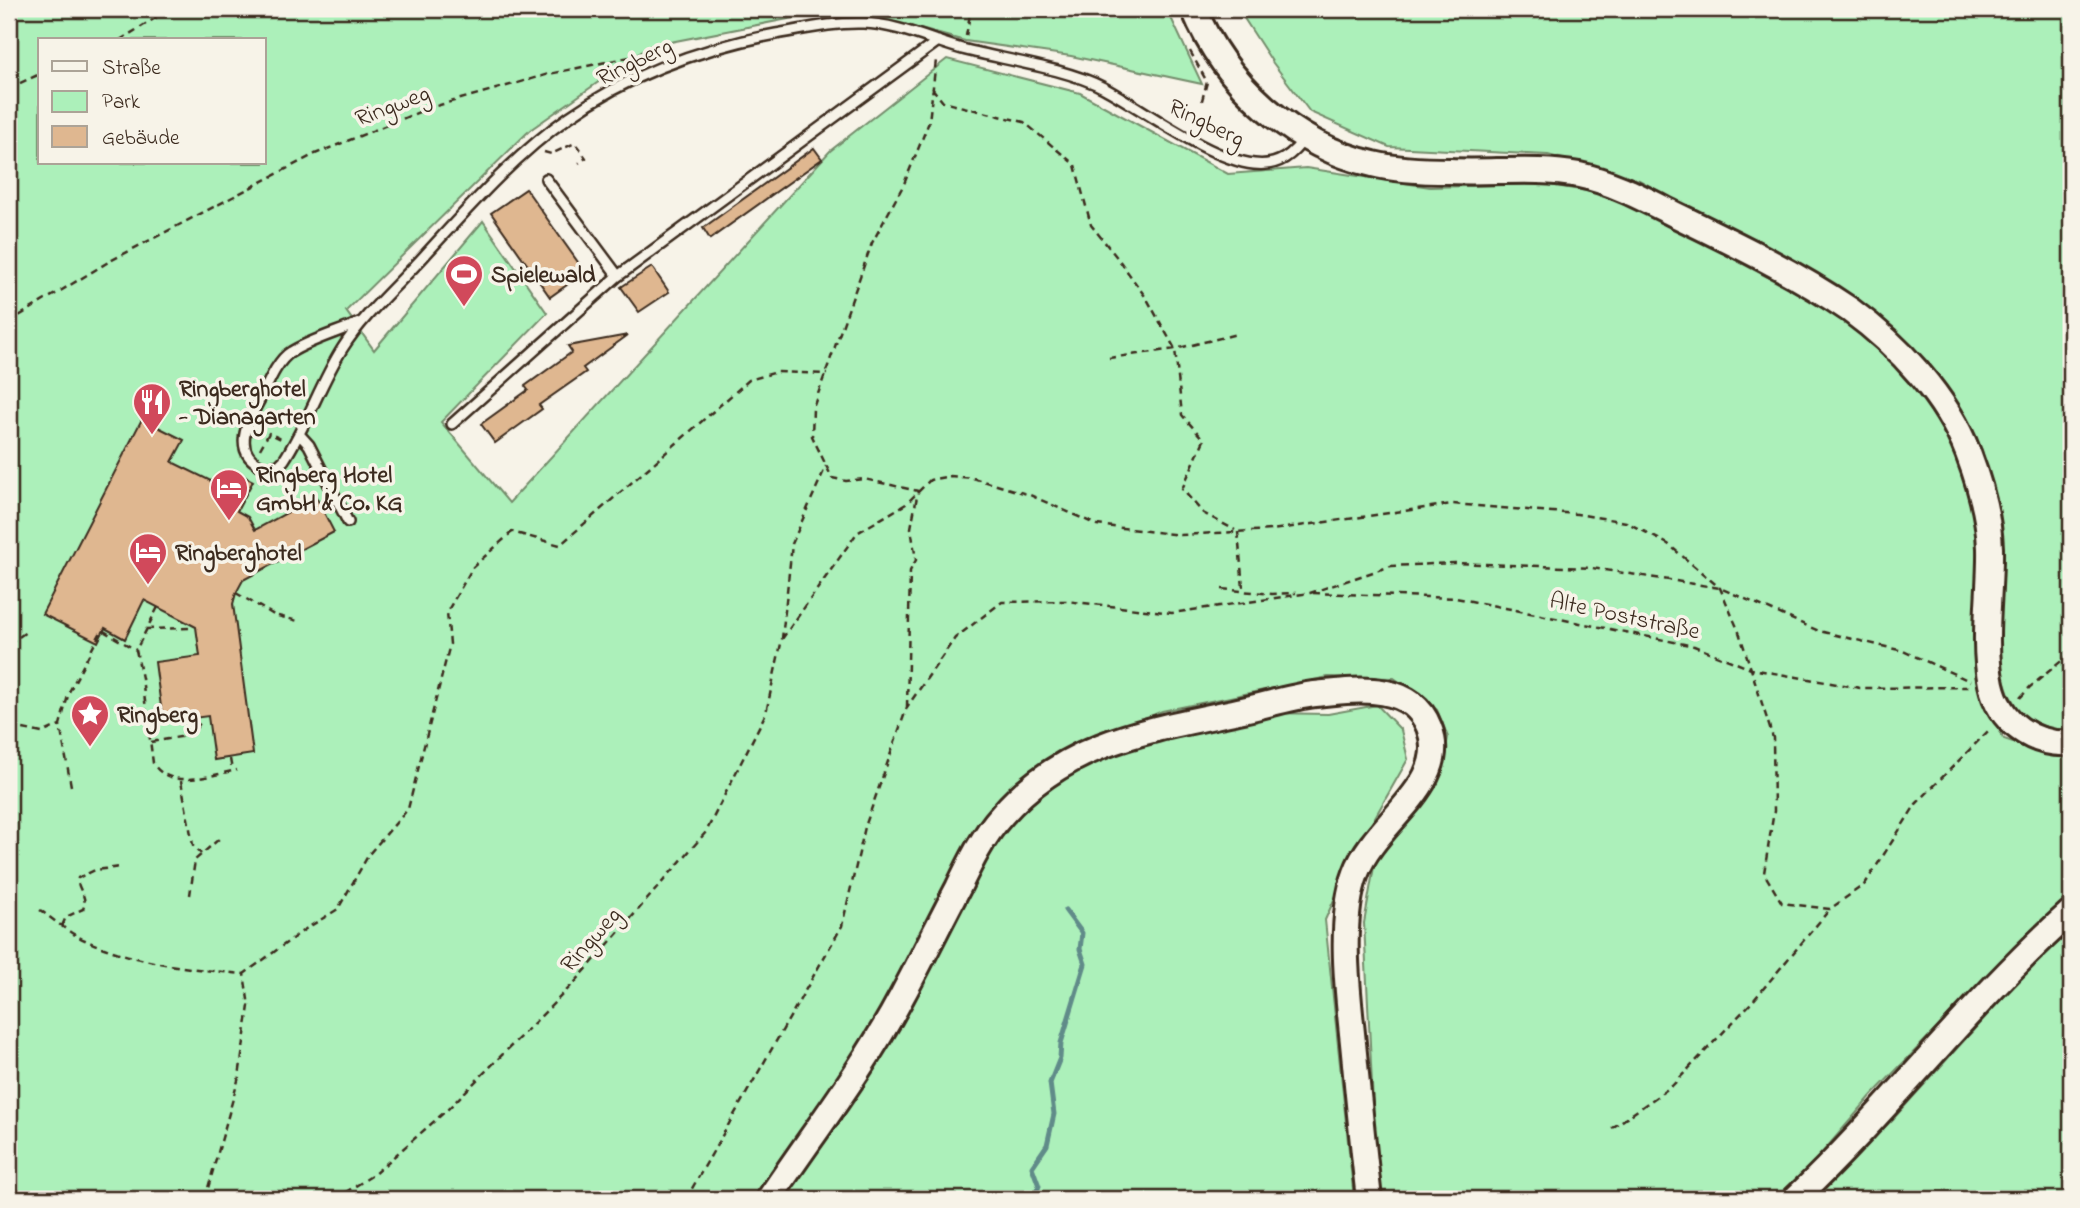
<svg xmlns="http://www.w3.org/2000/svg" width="2080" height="1208" font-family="'Indie Flower',sans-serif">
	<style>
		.green { fill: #acf0ba; stroke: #748d6c; stroke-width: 2; fill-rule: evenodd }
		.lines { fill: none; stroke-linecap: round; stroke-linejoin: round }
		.stream { stroke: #618b89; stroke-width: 5 }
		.building { fill: #dfb790; stroke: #3b2a1e; stroke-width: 2 }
		.service-casing { stroke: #3b2a1e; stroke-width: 14 }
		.secondary-casing { stroke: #3b2a1e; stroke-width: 30 }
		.path { stroke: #3b2a1e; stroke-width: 2.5; stroke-dasharray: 7 5; stroke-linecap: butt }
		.service { stroke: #f7f3e8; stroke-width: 9 }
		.secondary { stroke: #f7f3e8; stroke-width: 24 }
		.labels { text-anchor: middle; stroke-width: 7; stroke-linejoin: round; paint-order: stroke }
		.street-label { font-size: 24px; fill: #3b2a1e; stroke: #f7f3e8 }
		.poi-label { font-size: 24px; font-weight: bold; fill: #3b2a1e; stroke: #f7f3e8; text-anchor: start }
	</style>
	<rect width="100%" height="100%" fill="#f7f3e8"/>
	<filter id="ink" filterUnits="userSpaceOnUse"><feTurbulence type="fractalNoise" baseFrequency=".0143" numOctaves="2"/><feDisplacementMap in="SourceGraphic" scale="14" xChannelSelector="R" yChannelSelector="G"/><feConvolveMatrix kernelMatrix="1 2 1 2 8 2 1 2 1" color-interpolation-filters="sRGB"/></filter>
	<g filter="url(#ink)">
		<path class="green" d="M 9,9 L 839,9 L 650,46 L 530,130 L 346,311 L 374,350 L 483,221 L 547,313 L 441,422 L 509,503 L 830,151 L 947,59 L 1080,93 L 1228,174 L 1306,168 L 1430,187 L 1543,184 L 1587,191 L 1632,204 L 1851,322 L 1911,379 L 1962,463 L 1980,535 L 1988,709 L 2004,739 L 2051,755 L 2071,752 L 2071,896 L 2034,928 L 1872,1095 L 1802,1176 L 1776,1199 L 1382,1199 L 1376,1165 L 1364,923 L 1375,861 L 1441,775 L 1448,737 L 1437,710 L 1394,678 L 1328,677 L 1162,711 L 1065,754 L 1047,765 L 862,1046 L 755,1199 L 9,1199 ZM 40,40 L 264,40 L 264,163 L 40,163 Z
			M 846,9 L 1167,9 L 1202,84 L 1071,56 L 965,41 Z
			M 1238,9 L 2071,9 L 2071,730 L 2057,733 L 2021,715 L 2009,694 L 2000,667 L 1999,531 L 1982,450 L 1931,369 L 1867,307 L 1639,180 L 1548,155 L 1389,147 L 1310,112 L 1273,63 Z
			M 1377,705 L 1401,730 L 1408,759 L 1357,849 L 1325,920 L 1354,1199 L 782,1199 L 976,871 L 1013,817 L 1057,779 L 1112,750 L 1269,713 L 1328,714 Z
			M 2071,928 L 2071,1199 L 1811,1199 L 1893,1119 L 2046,950 Z"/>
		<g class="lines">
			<path class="stream" d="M 1033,1199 L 1039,1186 L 1032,1167 L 1047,1145 L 1054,1114 L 1050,1083 L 1060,1058 L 1061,1043 L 1085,964 L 1080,949 L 1082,933 L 1065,910"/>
		</g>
		<path class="building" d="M 814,148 L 822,159 L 710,239 L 703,228 Z
			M 526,189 L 585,272 L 550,297 L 491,213 Z
			M 652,267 L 669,292 L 639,312 L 621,287 Z
			M 628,335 L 583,368 L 586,372 L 539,405 L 542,409 L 495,443 L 481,424 L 528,390 L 525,386 L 572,352 L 568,346 Z
			M 142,419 L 184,440 L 172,462 L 225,488 L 234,471 L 253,481 L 237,511 L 248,517 L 255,530 L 316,497 L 334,532 L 243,580 L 236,593 L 233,604 L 253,754 L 214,760 L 208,716 L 163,722 L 155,662 L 200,656 L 196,627 L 144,600 L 125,639 L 105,628 L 98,642 L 42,614 Z"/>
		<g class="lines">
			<defs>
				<path id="service" d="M 546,179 L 618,276
					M 361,322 C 339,332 312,339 291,352 C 279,359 270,379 264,392 C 250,417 226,454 267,468 L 279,465 L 284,460 C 307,425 320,384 342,349 C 364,314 397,286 425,255 C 469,207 515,155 569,117 C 631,73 702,48 776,34 C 805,29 834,22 863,23 C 898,24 932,41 966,50 C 1006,60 1068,69 1104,88 C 1145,110 1209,159 1254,164 C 1278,167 1293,155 1305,137
					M 452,424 L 618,276 L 938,41
					M 299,434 L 309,445 L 348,522"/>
				<path id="secondary" d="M 1194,9 C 1224,83 1293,146 1373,164 C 1397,170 1424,171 1450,171 C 1493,173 1537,167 1579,175 C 1613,182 1644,199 1674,214 C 1734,243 1796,273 1850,310 C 1898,345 1947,397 1968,453 C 1979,482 1989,517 1990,548 C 1991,591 1982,641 1991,684 C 1999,722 2033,746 2071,743
					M 769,1199 C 814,1132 864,1068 902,996 C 921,961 939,924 958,888 C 970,863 983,836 1002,815 C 1065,742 1149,730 1238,711 C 1264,706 1289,697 1315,694 C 1354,690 1411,681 1429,727 C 1452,784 1374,822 1356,873 C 1338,921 1348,993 1353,1043 C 1358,1095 1363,1147 1369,1199
					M 1795,1199 C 1891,1108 1972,1000 2071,912"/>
			</defs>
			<use href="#service" class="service-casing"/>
			<use href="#secondary" class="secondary-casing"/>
			<path class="path" d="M 966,36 L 971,9
				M 120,40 L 170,9
				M 1190,51 L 1207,82 L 1201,104
				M 9,88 L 40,74
				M 932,88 L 943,102 L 1024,122 L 1075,165 L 1091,225 L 1119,260 L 1147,299 L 1175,349 L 1182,415 L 1204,440 L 1182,489 L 1203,513 L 1235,530
				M 544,152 L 551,154 L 575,143 L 586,158 L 579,163
				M 9,322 L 110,261 L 315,154 L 429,108 L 549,74 L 673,48
				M 1109,358 L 1175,349 L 1237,334
				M 260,449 L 269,433 L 281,439
				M 1238,532 L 1243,588
				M 1222,589 L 1272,594 L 1296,593
				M 236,593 L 274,615 L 298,621
				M 1313,593 L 1456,598 L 1694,646 L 1751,669 L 1773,738 L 1774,811 L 1764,873 L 1782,903 L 1830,909 L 1865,884 L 1916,804 L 1991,728
				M 158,607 L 136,650 L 142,678 L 153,763 C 169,791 211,775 237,770
				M 146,629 L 190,628
				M 782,639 L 857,533 L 906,504 L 930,480 L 950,476 L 973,478 L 1030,495 L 1097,525 L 1180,535 L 1271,530 L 1452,504 L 1577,514 L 1626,522 L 1668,544 L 1720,588 L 1739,632 L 1751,669 L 1860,688 L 1971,687
				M 9,644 L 26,632
				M 2020,698 L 2030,687 L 2071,653
				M 907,707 L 910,571 L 916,560 L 911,528 L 918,491 L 864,479 L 846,481 L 832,478 L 812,436 L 813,408 L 872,243 L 904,184 L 929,122 L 936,60
				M 9,711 L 19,728 L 42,733 L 60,725
				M 151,742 L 191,735 L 200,723
				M 230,759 L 232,770
				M 181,781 L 193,845 L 201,854
				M 71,786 L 60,725 L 69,692 L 102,630 L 136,650
				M 190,895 L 195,860 L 219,839
				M 40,910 C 54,920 69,933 85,940 C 134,963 190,969 244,974 L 304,930 L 338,909 L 369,854 L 408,809 L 450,644 L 447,612 L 473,567 L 512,532 L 560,545 L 749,380 L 777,372 L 827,374
				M 62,926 L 66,917 L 83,909 C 89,896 76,889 78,878 L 95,870 L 121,867
				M 1612,1128 L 1672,1086 L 1753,1001 L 1830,909
				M 205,1199 L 239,1077 L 249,1006 L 244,974
				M 335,1199 L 373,1175 L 447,1110 L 576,981 L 706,832 L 766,713 L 782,639 L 792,544 L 826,466
				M 686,1199 L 842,926 L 865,827 L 907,707 L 955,638 L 1002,602 L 1066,601 L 1172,613 L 1310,593 L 1391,566 L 1455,563 L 1592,568 L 1720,588 L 1819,631 L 1903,651 L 1970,681"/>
			<use href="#service" class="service"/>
			<use href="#secondary" class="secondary"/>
		</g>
	</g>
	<defs>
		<symbol id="stadium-pin" viewBox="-11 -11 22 30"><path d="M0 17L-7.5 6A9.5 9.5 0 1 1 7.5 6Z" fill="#d1495b" stroke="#f7f3e8"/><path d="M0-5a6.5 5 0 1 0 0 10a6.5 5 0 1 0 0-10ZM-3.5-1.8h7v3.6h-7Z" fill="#fff"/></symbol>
		<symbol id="restaurant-pin" viewBox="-11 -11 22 30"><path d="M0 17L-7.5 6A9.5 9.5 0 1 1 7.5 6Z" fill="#d1495b" stroke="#f7f3e8"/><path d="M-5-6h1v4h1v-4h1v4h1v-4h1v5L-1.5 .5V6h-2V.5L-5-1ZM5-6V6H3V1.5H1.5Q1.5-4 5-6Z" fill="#fff"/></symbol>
		<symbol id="hotel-pin" viewBox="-11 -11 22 30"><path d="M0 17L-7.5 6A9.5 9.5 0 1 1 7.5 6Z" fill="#d1495b" stroke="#f7f3e8"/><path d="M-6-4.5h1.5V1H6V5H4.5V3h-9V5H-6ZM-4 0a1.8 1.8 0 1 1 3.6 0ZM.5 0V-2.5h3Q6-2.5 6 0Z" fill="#fff"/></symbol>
		<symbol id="sight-pin" viewBox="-11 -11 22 30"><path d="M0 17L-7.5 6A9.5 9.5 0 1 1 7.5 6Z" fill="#d1495b" stroke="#f7f3e8"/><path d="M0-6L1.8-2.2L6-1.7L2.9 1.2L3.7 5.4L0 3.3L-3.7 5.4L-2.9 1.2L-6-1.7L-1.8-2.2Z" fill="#fff"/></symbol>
	</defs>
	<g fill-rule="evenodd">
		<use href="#stadium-pin" x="442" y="252" width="44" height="60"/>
		<use href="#restaurant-pin" x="130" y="380" width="44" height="60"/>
		<use href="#hotel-pin" x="207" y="466" width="44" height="60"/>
		<use href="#hotel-pin" x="126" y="530" width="44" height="60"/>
		<use href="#sight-pin" x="68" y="692" width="44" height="60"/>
	</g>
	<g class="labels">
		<g class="street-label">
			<text transform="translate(634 61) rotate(-26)" y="8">Ringberg</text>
			<text transform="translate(392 105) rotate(-21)" y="8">Ringweg</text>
			<text transform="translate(1207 122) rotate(26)" y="8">Ringberg</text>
			<text transform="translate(1625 615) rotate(12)" y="8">Alte Poststraße</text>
			<text transform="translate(590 939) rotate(-48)" y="8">Ringweg</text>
		</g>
		<g class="poi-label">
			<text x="491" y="282">Spielewald</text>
			<text x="179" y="396">Ringberghotel<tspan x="179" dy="28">- Dianagarten</tspan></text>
			<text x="256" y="482">Ringberg Hotel<tspan x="256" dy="28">GmbH &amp; Co. KG</tspan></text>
			<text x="175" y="560">Ringberghotel</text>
			<text x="117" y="722">Ringberg</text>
		</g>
	</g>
	<rect width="2080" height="1208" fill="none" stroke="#f7f3e8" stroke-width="35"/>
	<rect x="18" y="18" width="2045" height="1173" fill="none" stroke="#3b2a1e" stroke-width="2.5" filter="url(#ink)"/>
	<rect x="38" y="38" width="228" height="126" fill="#f7f3e8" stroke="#aca397" stroke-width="2"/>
	<rect x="52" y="61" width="35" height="10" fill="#f7f3e8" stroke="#aca397" stroke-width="2"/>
	<text x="102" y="74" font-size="21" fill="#3b2a1e">Straße</text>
	<rect x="52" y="91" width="35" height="21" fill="#acf0ba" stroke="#aca397" stroke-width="2"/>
	<text x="102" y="108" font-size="21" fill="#3b2a1e">Park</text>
	<rect x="52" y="126" width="35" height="21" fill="#dfb790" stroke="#aca397" stroke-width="2"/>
	<text x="102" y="144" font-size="21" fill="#3b2a1e">Gebäude</text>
</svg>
